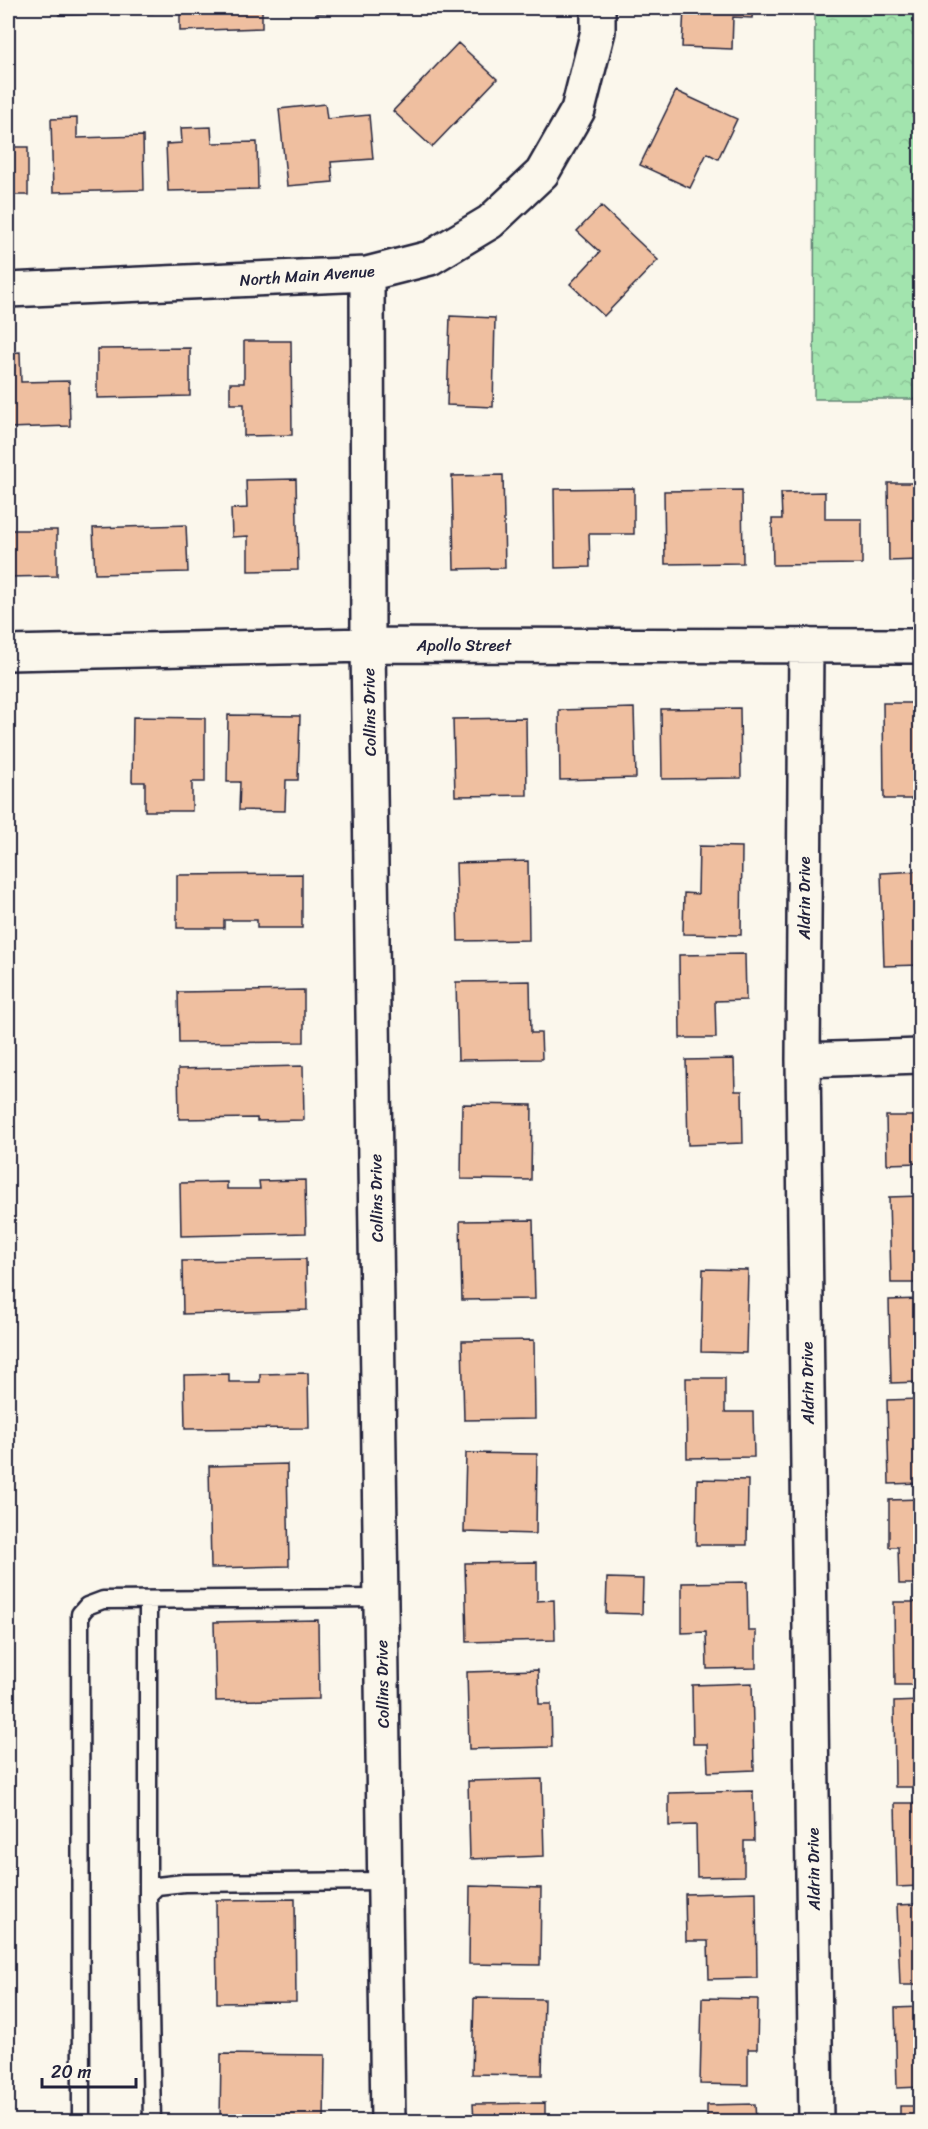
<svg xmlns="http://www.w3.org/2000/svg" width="928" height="2129" font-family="Sriracha,sans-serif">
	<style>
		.forest { fill: url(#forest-crowns); stroke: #628374; stroke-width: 1.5 }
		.building { fill: #efbfa0; stroke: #22223b; stroke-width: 1.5 }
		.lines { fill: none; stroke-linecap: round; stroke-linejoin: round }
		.lane-casing { stroke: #22223b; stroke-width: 21 }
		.street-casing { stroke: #22223b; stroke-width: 38 }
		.lane { stroke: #fbf7ec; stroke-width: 16 }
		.street { stroke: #fbf7ec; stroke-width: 33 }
		.labels { text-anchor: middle; stroke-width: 5; stroke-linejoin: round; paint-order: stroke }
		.street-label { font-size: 16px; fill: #22223b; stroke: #fbf7ec }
	</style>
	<defs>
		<pattern id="forest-crowns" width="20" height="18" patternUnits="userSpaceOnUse" patternTransform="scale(1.5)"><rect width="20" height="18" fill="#a2e4ae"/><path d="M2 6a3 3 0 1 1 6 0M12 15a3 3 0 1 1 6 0" fill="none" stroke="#8bc397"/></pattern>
	</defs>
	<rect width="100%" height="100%" fill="#fbf7ec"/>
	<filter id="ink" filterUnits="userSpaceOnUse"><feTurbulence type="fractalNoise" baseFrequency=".0167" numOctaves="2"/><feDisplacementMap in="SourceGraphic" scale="12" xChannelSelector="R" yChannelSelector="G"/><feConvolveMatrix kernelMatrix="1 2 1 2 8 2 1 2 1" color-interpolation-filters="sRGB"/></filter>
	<g filter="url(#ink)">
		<path class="forest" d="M 815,8 L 920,8 L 920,399 L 814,399 Z"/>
		<path class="building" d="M 58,8 L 152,8 L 153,13 L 59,15 Z
			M 180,8 L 262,8 L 262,28 L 180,31 Z
			M 316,8 L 348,8 L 348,12 L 317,13 Z
			M 684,8 L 753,8 L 752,18 L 733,17 L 732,49 L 682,47 Z
			M 458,43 L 497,79 L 432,147 L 393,111 Z
			M 676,91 L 737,119 L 718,159 L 707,153 L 690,188 L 640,165 Z
			M 325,104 L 327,119 L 369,115 L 373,159 L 331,162 L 333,182 L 287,186 L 279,109 Z
			M 77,118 L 77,138 L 143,136 L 144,190 L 53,192 L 51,119 Z
			M 211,127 L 212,143 L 257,142 L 258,189 L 168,191 L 166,144 L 182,143 L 181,128 Z
			M 8,147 L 28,147 L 28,195 L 8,195 Z
			M 601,206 L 658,260 L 604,316 L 570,284 L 600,252 L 577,231 Z
			M 450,316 L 495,318 L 493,407 L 447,405 Z
			M 244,341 L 291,341 L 292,435 L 244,436 L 244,404 L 230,404 L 230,383 L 244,383 Z
			M 190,348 L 190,396 L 97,398 L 97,349 Z
			M 20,352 L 21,382 L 69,381 L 70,426 L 8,428 L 8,353 Z
			M 503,475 L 505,568 L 454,569 L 452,476 Z
			M 296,479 L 298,570 L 248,571 L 248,536 L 232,537 L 231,509 L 247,508 L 246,480 Z
			M 888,483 L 920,483 L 920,560 L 889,561 Z
			M 634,488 L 634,534 L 589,534 L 590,567 L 555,568 L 554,489 Z
			M 742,490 L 743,563 L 665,564 L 664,491 Z
			M 825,492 L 825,519 L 862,519 L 862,564 L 773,565 L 772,519 L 782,519 L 781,493 Z
			M 186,525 L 188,572 L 95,574 L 93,528 Z
			M 8,530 L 57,530 L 57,576 L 8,577 Z
			M 883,703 L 920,703 L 920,799 L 884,799 Z
			M 634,708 L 636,778 L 560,780 L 559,710 Z
			M 740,708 L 741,778 L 662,779 L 661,709 Z
			M 228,715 L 300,716 L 298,780 L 286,780 L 285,811 L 239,810 L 240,782 L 227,782 Z
			M 133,717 L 205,718 L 205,782 L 192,782 L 192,811 L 145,811 L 145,782 L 132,782 Z
			M 526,718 L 527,795 L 455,796 L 453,719 Z
			M 699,846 L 742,847 L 741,935 L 683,934 L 684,893 L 698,894 Z
			M 528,861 L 529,940 L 458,941 L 456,863 Z
			M 920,871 L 920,965 L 884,966 L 881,873 Z
			M 302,874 L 302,928 L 257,928 L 257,920 L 224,920 L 224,928 L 177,928 L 177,875 Z
			M 745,954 L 746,1000 L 715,1001 L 716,1038 L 680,1038 L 679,955 Z
			M 530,981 L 531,1033 L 541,1033 L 542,1059 L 458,1060 L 456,982 Z
			M 304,990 L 304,1042 L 179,1043 L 178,992 Z
			M 734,1059 L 735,1091 L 742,1091 L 743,1143 L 688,1145 L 686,1060 Z
			M 303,1066 L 304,1120 L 257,1121 L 257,1118 L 179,1119 L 178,1069 Z
			M 462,1104 L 532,1105 L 531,1180 L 461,1179 Z
			M 918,1109 L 920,1109 L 920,1163 L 887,1164 L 886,1116 L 918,1116 Z
			M 305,1180 L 306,1233 L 181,1236 L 180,1183 L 227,1182 L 227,1189 L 260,1189 L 259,1181 Z
			M 920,1196 L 920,1283 L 891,1283 L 889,1197 Z
			M 533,1220 L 535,1299 L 462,1300 L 460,1221 Z
			M 306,1259 L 307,1310 L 183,1314 L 182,1261 Z
			M 703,1269 L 748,1270 L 746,1353 L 701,1352 Z
			M 920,1299 L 920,1382 L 891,1383 L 889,1300 Z
			M 534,1340 L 535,1419 L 464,1420 L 462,1341 Z
			M 308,1373 L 309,1428 L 185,1429 L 184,1375 L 229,1374 L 229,1382 L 260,1382 L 260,1374 Z
			M 686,1378 L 725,1378 L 725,1412 L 753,1412 L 754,1457 L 687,1458 Z
			M 920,1399 L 920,1483 L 889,1484 L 887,1400 Z
			M 466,1453 L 537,1454 L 536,1534 L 464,1532 Z
			M 287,1464 L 289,1566 L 211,1568 L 209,1466 Z
			M 697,1479 L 748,1480 L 747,1545 L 696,1545 Z
			M 920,1499 L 920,1584 L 899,1584 L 898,1547 L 889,1547 L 889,1500 Z
			M 537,1562 L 537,1601 L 554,1600 L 555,1640 L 467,1642 L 465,1563 Z
			M 607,1578 L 643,1579 L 642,1614 L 606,1613 Z
			M 747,1582 L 748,1631 L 756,1631 L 756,1668 L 707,1669 L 706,1632 L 682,1633 L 682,1583 Z
			M 894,1602 L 920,1602 L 920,1685 L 895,1685 Z
			M 318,1620 L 319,1699 L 216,1701 L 214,1622 Z
			M 538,1670 L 539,1704 L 551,1704 L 552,1747 L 469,1749 L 467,1672 Z
			M 752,1683 L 754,1770 L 708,1772 L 707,1744 L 693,1744 L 692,1685 Z
			M 920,1701 L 920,1787 L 895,1787 L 894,1702 Z
			M 542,1779 L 544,1856 L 470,1859 L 468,1781 Z
			M 753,1791 L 754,1841 L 744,1841 L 744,1876 L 697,1877 L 696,1825 L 669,1826 L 669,1793 Z
			M 895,1803 L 920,1803 L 920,1886 L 897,1887 Z
			M 470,1886 L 541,1888 L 540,1965 L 469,1964 Z
			M 756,1892 L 757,1978 L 709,1979 L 708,1941 L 686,1941 L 685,1894 Z
			M 295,1899 L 296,2002 L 217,2003 L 216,1900 Z
			M 920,1904 L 920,1985 L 900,1985 L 897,1905 Z
			M 474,1998 L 544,1999 L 542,2075 L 472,2074 Z
			M 702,1998 L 758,1999 L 757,2049 L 748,2049 L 748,2085 L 700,2084 Z
			M 920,2007 L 920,2087 L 897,2088 L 895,2008 Z
			M 221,2054 L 325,2055 L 324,2122 L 220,2122 Z
			M 545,2103 L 545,2122 L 474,2122 L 473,2104 Z
			M 755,2104 L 756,2122 L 707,2122 L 707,2105 Z
			M 900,2106 L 920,2106 L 920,2122 L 900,2122 Z"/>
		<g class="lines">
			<defs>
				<path id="lane" d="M 148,1601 L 148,1895
					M 81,2122 L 80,1614 L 87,1606 L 103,1600 L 381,1598
					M 152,2122 L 148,1895 L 157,1886 L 184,1883 L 385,1881"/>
				<path id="street" d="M 367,274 L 368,645 L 388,2122
					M 8,290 L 367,274 L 430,258 L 490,222 L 542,173 L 578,110 L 598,31 L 598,8
					M 806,645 L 803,1060 L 816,2122
					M 8,653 L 368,645 L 920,646
					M 803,1060 L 920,1056"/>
			</defs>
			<use href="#lane" class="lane-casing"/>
			<use href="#street" class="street-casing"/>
			<use href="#lane" class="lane"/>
			<use href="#street" class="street"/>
		</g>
	</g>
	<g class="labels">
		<g class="street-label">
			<text transform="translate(307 275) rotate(-4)" y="6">North Main Avenue</text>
			<text x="464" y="651">Apollo Street</text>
			<text transform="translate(369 712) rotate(-91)" y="6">Collins Drive</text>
			<text transform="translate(804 898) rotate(-90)" y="6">Aldrin Drive</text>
			<text transform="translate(376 1198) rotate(-91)" y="6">Collins Drive</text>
			<text transform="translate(807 1383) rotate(-91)" y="6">Aldrin Drive</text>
			<text transform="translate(382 1684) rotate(-91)" y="6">Collins Drive</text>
			<text transform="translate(813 1869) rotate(-91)" y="6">Aldrin Drive</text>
		</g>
	</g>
	<rect width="928" height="2129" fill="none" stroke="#fbf7ec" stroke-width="30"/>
	<rect x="15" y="15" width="898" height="2099" fill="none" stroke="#22223b" stroke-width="2" filter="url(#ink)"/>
	<path d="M42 2078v9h94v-9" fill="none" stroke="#22223b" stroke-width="3"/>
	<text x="51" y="2078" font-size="18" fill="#22223b" stroke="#fbf7ec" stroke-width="4.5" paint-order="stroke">20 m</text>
</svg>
